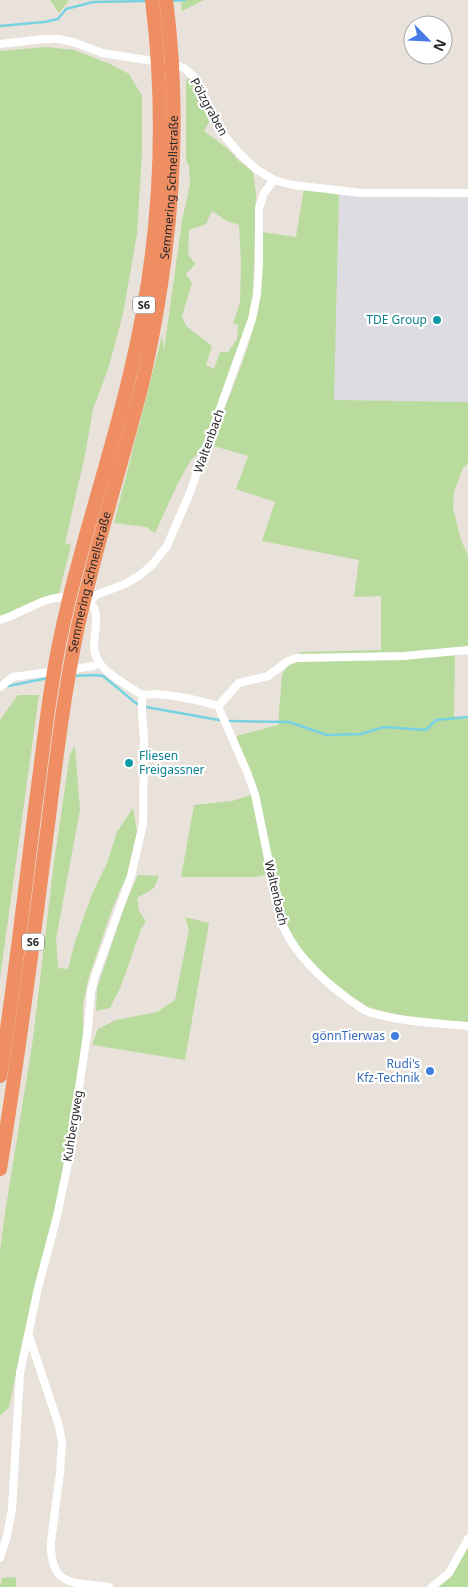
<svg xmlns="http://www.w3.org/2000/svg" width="468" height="1587" font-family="'Noto Sans',sans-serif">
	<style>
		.industrial { fill: #dddce2 }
		.green { fill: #b9db9d; fill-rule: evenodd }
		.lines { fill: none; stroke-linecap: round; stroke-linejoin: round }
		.stream { stroke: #78d2e2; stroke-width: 2.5 }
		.street { stroke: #fff; stroke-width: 8 }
		.highway { stroke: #ee8e62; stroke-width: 14 }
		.culture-dot { fill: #0f9aa8; stroke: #fff; stroke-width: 2 }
		.shop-dot { fill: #3f7fe0; stroke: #fff; stroke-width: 2 }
		.labels { text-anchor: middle; stroke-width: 4.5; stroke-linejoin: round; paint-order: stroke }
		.shield { fill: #fff; stroke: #686868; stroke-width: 1 }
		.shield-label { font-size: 11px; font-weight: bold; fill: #282828 }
		.street-label { font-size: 12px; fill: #282828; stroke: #fff }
		.culture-label { font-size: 12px; fill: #0d838f; stroke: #fff; text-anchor: end }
		.shop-label { font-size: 12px; fill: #366cbe; stroke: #fff; text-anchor: end }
	</style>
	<rect width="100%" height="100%" fill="#e9e2db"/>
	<path class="industrial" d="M 339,195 L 465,198 L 468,199 L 468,402 L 334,400 Z"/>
	<path class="green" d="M 50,0 L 69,0 L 59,13 Z
		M 181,0 L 204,0 L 182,11 Z
		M 46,47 L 74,50 L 110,64 L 129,74 L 142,96 L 142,153 L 137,234 L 123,314 L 108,369 L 93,409 L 85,455 L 65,543 L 71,545 L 59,593 L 0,617 L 0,51 Z
		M 191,78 L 209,112 L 210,120 L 204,131 L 228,149 L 239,161 L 253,172 L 256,193 L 253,300 L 240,350 L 204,448 L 191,460 L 177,485 L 155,533 L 146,527 L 114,523 L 162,336 L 164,350 L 182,221 L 190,184 L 189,166 L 186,160 L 186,80 ZM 212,211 L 227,221 L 239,225 L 241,262 L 240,303 L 233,323 L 238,325 L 237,339 L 228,352 L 220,352 L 214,369 L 206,365 L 212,346 L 186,326 L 182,316 L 192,283 L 186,274 L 195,264 L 188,254 L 189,230 L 206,224 Z
		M 304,188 L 339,195 L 334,400 L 468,402 L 468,463 L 463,468 L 458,481 L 454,493 L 453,508 L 461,540 L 468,556 L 468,646 L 411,652 L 301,655 L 300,652 L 381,650 L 381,596 L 354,597 L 359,560 L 262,541 L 275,502 L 236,489 L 248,456 L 210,445 C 226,402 249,354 258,309 C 263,284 261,257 262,232 L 296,237 Z
		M 455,655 L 454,718 L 468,719 L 468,1023 L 407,1016 L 385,1012 L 368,1007 L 355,999 L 327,978 L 300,948 L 284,921 L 258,793 L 236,736 L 278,725 L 282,675 L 288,665 L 296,661 L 399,659 Z
		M 18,695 L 39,695 L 0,978 L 0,720 Z
		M 75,746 L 80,810 L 56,939 L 58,968 L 68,969 L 75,942 L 92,894 L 107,863 L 117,832 L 133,808 L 137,832 L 127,875 L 112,909 L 88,980 L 83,1004 L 83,1042 L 63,1167 L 54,1215 L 21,1349 L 9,1407 L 0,1416 L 0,1251 L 5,1213 L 33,1039 L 54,862 L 70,754 Z
		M 251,795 L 267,875 L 254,877 L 181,877 L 194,805 L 232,801 Z
		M 138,875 L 159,876 L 154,888 L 137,898 L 139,911 L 146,921 L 141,929 L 121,986 L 110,1008 L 96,1011 L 97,988 L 125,905 Z
		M 185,917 L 209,923 L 185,1060 L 92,1045 L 98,1029 L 116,1020 L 157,1012 L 175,1000 L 189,930 Z
		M 468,1545 L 468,1587 L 437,1587 L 450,1578 Z
		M 11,1577 L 16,1578 L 16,1587 L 0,1587 L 2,1578 Z"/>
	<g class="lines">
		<path class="stream" d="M 170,1 L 185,0
			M 0,26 L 44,22 L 58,19 L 66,9 L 93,2 L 147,1
			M 73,676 L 95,675 L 103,676 L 137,704
			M 8,686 L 48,678
			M 146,707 L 219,720
			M 230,721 L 289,722 L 327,735 L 361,734 L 384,727 L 426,730 L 436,720 L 468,717"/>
		<path class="street" d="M 0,44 L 43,39 L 59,39 L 76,43 L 102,53 L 166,63 L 184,68 L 194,77 L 201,89 L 219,128 L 226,138 L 240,154 L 256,169 L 274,180 L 293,185 L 362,193 L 468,193
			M 274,180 L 264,193 L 259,208 L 259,264 L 257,294 L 252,319 L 189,495 L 167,546 L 152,565 L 140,575 L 125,584 L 96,595 L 90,602 C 105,618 86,644 99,662 C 107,675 129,686 142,695 C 164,692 197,700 218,706 L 247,772 L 255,794 L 281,921 C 293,953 320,978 347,998 C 353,1002 360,1008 366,1011 C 398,1022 435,1023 468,1026
			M 0,620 C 22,614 47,593 70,598
			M 67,670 L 94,666 L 99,662
			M 0,687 L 13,677 L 56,671
			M 218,706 L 239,683 L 268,676 L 288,661 L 297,658 L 404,656 L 468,650
			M 29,1336 L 59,1426 L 62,1443 L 60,1473 L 51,1542 C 50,1587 72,1582 109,1587
			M 0,1558 L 7,1536 L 12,1509 L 20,1373 L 38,1288 L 57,1216 L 67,1168 L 88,1028 L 91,992 L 95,976 L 131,876 L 143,824 L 144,739 L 142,712 L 142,695
			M 432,1587 L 449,1573 L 468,1539"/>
		<g class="highway">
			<path d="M 0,1076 C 14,987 24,898 35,809 C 43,750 49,689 62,630 C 81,541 112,454 132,365 C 160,246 167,121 152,0"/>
			<path id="s1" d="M 0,1169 C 17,1065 31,960 44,856 C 54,779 62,702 78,626 C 93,560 112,495 130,430 C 135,409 142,388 146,367 C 172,246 182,123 166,0"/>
		</g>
	</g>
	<g class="culture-dot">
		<circle cx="437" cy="320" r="5"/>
		<circle cx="129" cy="763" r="5"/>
	</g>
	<g class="shop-dot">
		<circle cx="395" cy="1036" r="5"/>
		<circle cx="430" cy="1071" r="5"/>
	</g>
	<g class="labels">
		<g class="shield">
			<rect x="133" y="296.5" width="22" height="17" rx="4"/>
			<rect x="22" y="933.5" width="22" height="17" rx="4"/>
		</g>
		<g class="shield-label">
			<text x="144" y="309">S6</text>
			<text x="33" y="946">S6</text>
		</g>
		<g class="street-label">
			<text transform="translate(209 107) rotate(61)" y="4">Pölzgraben</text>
			<text dy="4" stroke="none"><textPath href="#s1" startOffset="998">Semmering Schnellstraße</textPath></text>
			<text transform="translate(209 441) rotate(-70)" y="4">Waltenbach</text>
			<text dy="4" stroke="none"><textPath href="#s1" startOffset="594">Semmering Schnellstraße</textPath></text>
			<text transform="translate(276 893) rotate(77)" y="4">Waltenbach</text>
			<text transform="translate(73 1126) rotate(-81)" y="4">Kuhbergweg</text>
		</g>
		<g class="culture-label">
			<text x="427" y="324">TDE Group</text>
			<text x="139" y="760" text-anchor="start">Fliesen<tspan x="139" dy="14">Freigassner</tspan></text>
		</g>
		<g class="shop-label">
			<text x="385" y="1040">gönnTierwas</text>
			<text x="420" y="1068">Rudi's<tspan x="420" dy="14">Kfz-Technik</tspan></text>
		</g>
	</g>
	<g transform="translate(428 40) rotate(114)"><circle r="24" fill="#ffffff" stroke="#a9a9a9"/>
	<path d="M0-4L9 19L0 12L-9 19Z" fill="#4a7ae8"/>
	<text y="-8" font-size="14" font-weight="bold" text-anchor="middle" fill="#282828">N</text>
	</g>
</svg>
